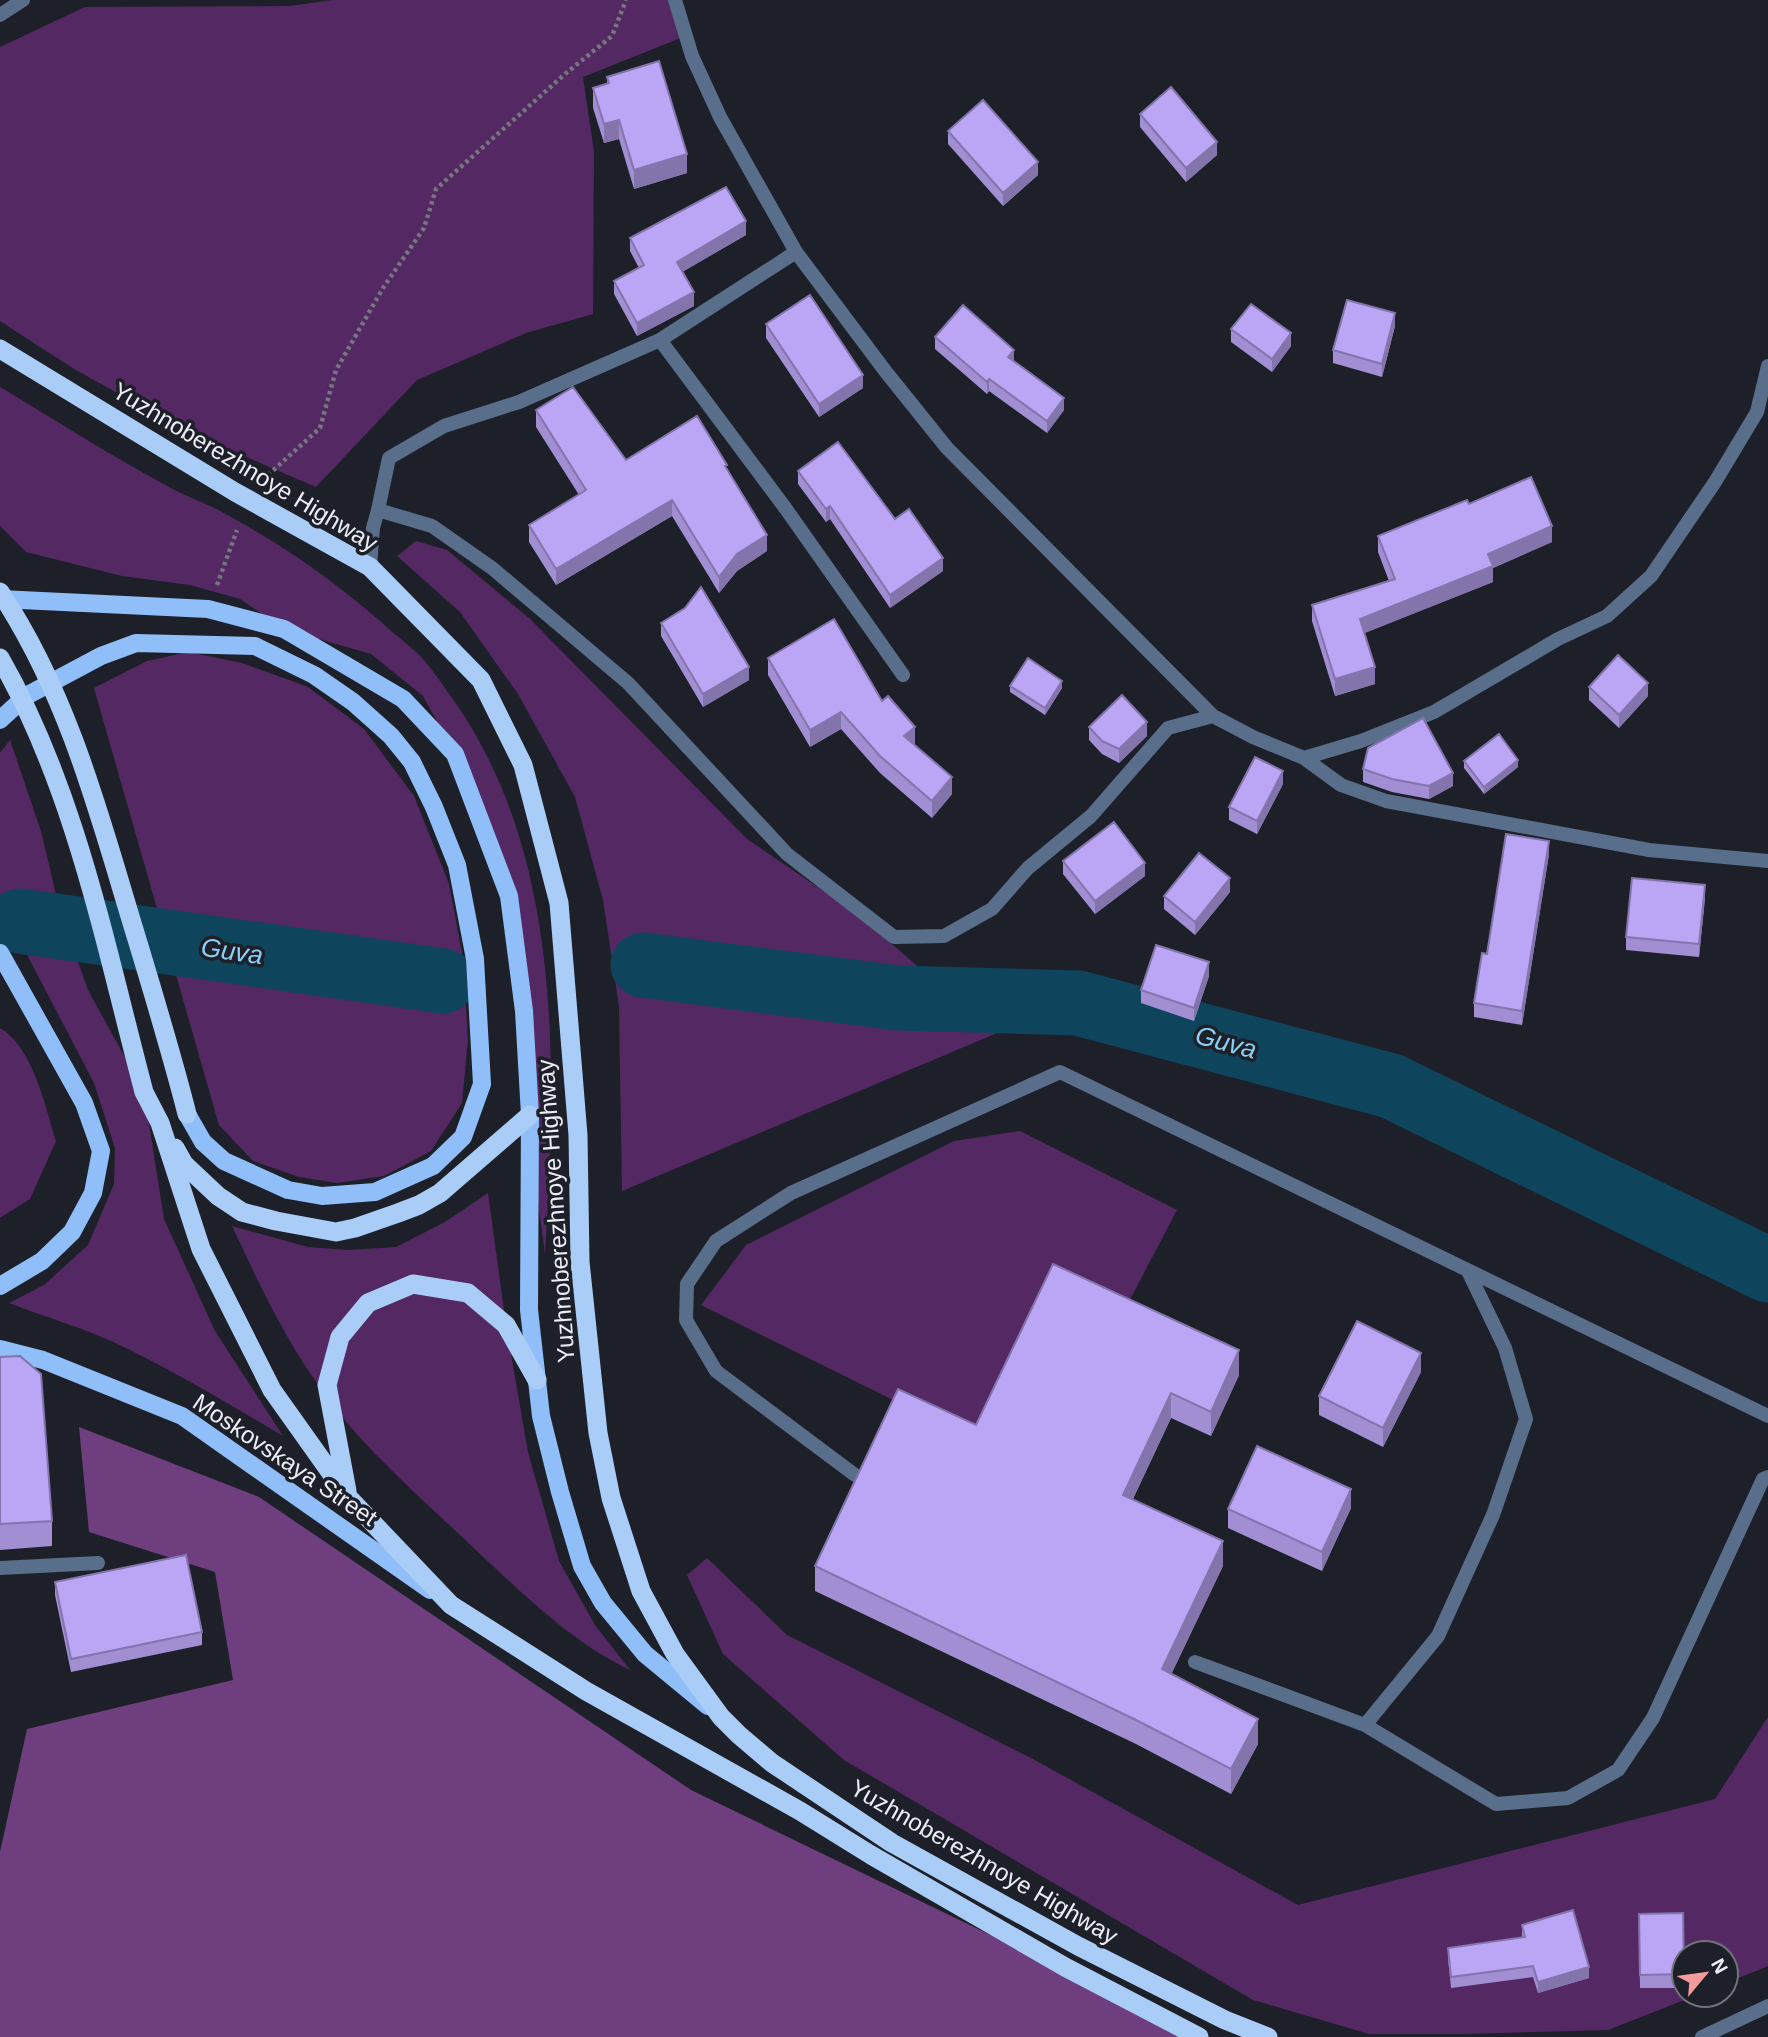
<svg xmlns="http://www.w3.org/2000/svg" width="1768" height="2037" font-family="Arial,sans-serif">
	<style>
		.green { fill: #542863 }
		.forest { fill: #6e3e7e }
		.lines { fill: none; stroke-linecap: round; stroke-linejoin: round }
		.river { stroke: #0e455d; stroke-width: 65 }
		.path { stroke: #75767f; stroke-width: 4.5; stroke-dasharray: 3.5 3.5; stroke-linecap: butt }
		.service { stroke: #586e8a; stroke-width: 14 }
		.minor { stroke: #586e8a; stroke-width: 14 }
		.tertiary { stroke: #586e8a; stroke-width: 14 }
		.primary { stroke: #8fbef8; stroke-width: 18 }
		.trunk { stroke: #aacdf8; stroke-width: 19 }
		.wall { fill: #a18ed3 }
		.shaded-wall { fill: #8374ac }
		.building { fill: #bba5f5; stroke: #8374ac; stroke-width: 2 }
		.labels { text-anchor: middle; stroke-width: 7; stroke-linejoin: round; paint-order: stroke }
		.street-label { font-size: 24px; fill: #edeef5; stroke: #1e2029 }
		.water-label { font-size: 26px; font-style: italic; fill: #8bcff4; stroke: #1e2029 }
	</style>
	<rect width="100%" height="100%" fill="#1e2029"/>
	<path class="green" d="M 332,0 L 680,0 L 688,35 L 583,77 L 594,152 L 593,314 L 526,333 L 417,380 L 316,487 C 234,453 153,414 76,370 C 50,354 25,337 0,321 L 0,47 L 85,7 L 290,6 Z
		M 0,387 C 57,421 113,457 171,488 C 187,497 206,503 222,512 C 282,544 339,584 389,629 C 400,639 413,648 423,659 C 432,669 439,680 447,691 C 565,850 556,1066 545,1254 L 531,1152 L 519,951 L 470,781 L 423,696 L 371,654 L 284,629 L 240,599 L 190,585 L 122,576 L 26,552 L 0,526 Z
		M 416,541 L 447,550 L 530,619 L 747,839 L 857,914 L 930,977 L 1045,1013 L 622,1191 L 619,1006 L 603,900 L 575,797 L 518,694 L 460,612 L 397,556 Z
		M 188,652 L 242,663 L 308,687 L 364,729 L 414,796 L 449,884 L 463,958 L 468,1040 L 462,1103 L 431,1151 L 384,1176 L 337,1183 L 299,1177 L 253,1161 L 219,1125 L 94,688 L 147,661 Z
		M 10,740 L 41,831 L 60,912 L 88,990 L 144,1092 L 164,1219 L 215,1331 L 283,1436 C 231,1405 179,1374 124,1347 C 87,1329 48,1318 9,1303 L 44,1285 L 88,1245 L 114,1184 L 115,1148 L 94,1083 L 0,903 L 0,753 Z
		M 0,1028 C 33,1047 45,1106 56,1141 L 30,1199 L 0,1218 Z
		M 1020,1131 L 1177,1210 L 1124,1311 L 972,1439 L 701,1305 L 746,1245 L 954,1141 Z
		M 488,1193 L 506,1325 L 528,1452 L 559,1561 L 595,1625 L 630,1670 C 573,1643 525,1596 479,1553 C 421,1497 356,1444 312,1376 C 280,1329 256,1277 232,1226 L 308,1247 L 349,1250 L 396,1247 L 445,1222 Z
		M 707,1558 L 787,1635 L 1031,1758 L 1298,1905 L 1715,1799 L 1768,1717 L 1768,1966 L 1726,1983 L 1726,1953 L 1684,1953 L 1684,1995 L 1697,1995 L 1608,2030 L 1465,2034 L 1369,2034 L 1253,2000 L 844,1760 L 723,1654 L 687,1575 Z"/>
	<path class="forest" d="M 79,1427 L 259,1497 L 691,1790 L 1201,2037 L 0,2037 L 0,1852 L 27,1729 L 233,1680 L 215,1572 L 89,1532 Z"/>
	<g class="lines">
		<path class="river" d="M 20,921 L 443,981
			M 643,965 L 898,998 L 1078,1003 L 1391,1086 L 1768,1270"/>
		<path class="path" d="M 268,475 L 320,428 L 336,370 L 383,288 L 424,228 L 436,189 L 565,74 L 612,36 L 626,0
			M 217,585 L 237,530"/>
		<path class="service" d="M 675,0 L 692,56 L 720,117 L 796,252 L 886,372 L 947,448 L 1213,716 L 1253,737 L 1304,758 L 1341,785 L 1386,801 L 1649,850 L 1768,861
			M 660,340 L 786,509 L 903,675
			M 378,510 L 389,458 L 444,426 L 519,402 L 660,340 L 796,252
			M 370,567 L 373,528 L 378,510 L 432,526 L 492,568 L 628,683 L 787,854 L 894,937 L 944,936 L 992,909 L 1028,868 L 1091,816 L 1168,728 L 1213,716
			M 1304,758 L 1361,741 L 1434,712 L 1558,639 L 1607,616 L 1651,576 L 1715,482 L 1757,412 L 1768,366
			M 855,1475 L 716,1371 L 686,1320 L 687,1284 L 716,1241 L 791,1193 L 1060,1072 L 1768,1416
			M 0,1568 L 98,1563
			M 1195,1662 L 1365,1725 L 1438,1636 L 1493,1515 L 1526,1419 L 1505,1348 L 1468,1271
			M 1365,1725 L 1496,1804 L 1568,1798 L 1618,1770 L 1653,1718 L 1763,1479 L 1768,1477"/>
		<path class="minor" d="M 1702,2037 L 1768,2006"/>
		<path class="tertiary" d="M 0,15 L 23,0"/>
		<path class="primary" d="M 0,599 L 208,609 L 284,629 L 403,699 L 455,754 L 509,896 L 524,1011 L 530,1115 L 529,1310 L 541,1416 L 560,1492 L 582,1566 L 603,1603 L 645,1654 L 708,1706
			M 0,720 L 26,696 L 101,656 L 136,643 L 255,646 L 314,675 L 353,702 L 391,736 L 412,762 L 434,807 L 457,865 L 475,959 L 482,1084 L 463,1137 L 433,1166 L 375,1192 L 322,1196 L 288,1190 L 224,1161 L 203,1142 L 187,1114
			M 0,953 L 84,1103 L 101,1151 L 93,1193 L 72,1232 L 42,1261 L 0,1286
			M 0,1349 L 43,1360 L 182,1416 L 430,1590"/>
		<path class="trunk" d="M 0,349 L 235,492 L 370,567 L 481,680 L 523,765 L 559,903 L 578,1135 L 580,1262 L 598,1433 L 611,1498 L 641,1591 L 675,1654 L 721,1717 L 739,1735 L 772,1763 L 892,1843 L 1078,1946 L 1225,2020 L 1268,2037
			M 0,592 C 63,687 94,795 126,903 C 147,973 169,1043 187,1114
			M 0,658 C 76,791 105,945 144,1092 L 160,1123 L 201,1249 L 272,1390 L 348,1497 L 451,1605 L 586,1691 L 800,1811 L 871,1855 L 1065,1967 L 1199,2037
			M 175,1148 L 184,1164 L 218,1196 L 242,1212 L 276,1221 L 336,1232 L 355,1228 L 398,1213 L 419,1205 L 440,1193 L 530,1115
			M 347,1491 L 327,1385 L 340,1337 L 368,1303 L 413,1284 L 468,1293 L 506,1325 L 537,1380"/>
	</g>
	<path class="wall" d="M 607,77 L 687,173 L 634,189 L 619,139 L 604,143 L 593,108 L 593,88 L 607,84 Z
		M 1140,114 L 1217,155 L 1186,182 L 1140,127 Z
		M 948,131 L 1038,175 L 1003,206 L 948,144 Z
		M 746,235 L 682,272 L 694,306 L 637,336 L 614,294 L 614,281 L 639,268 L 630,251 L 630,238 Z
		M 766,324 L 863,388 L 819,417 L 766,338 Z
		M 1395,326 L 1382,377 L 1333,363 L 1333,350 Z
		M 1231,329 L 1291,346 L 1272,372 L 1231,342 Z
		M 935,337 L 1014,362 L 1064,410 L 1047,433 L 989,391 L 987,394 L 935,349 Z
		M 536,410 L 626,460 L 727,470 L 767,551 L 737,571 L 719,593 L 672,516 L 556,585 L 529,542 L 529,525 L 579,495 L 536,427 Z
		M 798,471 L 895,519 L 943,571 L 890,608 L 830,519 L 826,522 L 798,484 Z
		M 1469,504 L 1552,542 L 1493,568 L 1493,582 L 1364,633 L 1375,684 L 1335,696 L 1312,621 L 1312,605 L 1389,581 L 1378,552 L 1378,536 Z
		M 661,623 L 749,680 L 703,707 L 661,636 Z
		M 768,658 L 915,744 L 914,744 L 952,794 L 932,818 L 880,773 L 841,729 L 810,747 L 768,675 Z
		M 1010,686 L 1062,688 L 1045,715 L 1010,692 Z
		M 1589,687 L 1648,696 L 1619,728 L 1589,700 Z
		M 1089,727 L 1147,736 L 1119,763 L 1102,754 L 1089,740 Z
		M 1464,761 L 1518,767 L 1484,794 L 1464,768 Z
		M 1363,769 L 1453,786 L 1429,799 L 1392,792 L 1363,782 Z
		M 1283,784 L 1257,834 L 1229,820 L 1229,807 Z
		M 1549,854 L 1522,1025 L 1474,1017 L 1474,1003 L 1487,954 Z
		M 1063,861 L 1145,876 L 1095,914 L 1063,874 Z
		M 1230,892 L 1195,935 L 1164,909 L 1164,896 Z
		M 1705,898 L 1699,957 L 1626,950 L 1626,937 Z
		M 1209,976 L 1194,1021 L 1141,1003 L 1141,990 Z
		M 0,1357 L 52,1521 L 52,1546 L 0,1550 Z
		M 1421,1372 L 1383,1447 L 1319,1415 L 1319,1396 Z
		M 1239,1375 L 1211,1436 L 1171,1418 L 1133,1499 L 1223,1566 L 1171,1674 L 1258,1744 L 1231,1794 L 1136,1744 L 815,1591 L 815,1566 L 976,1425 Z
		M 1351,1508 L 1322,1571 L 1228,1528 L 1228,1509 Z
		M 55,1582 L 202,1632 L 202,1645 L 71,1672 L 55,1595 Z
		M 1683,1913 L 1684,1988 L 1640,1988 L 1639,1914 Z
		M 1522,1925 L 1589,1978 L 1538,1993 L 1533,1977 L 1451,1988 L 1448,1959 L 1448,1948 L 1522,1937 Z"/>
	<path class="shaded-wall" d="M 619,120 L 619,139 L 604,143 L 604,124 Z
		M 1217,142 L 1217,155 L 1186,182 L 1186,168 Z
		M 687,154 L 687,173 L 634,189 L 634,170 Z
		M 1038,162 L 1038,175 L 1003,206 L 1003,193 Z
		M 746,221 L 746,235 L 677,275 L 677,262 Z
		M 694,292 L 694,306 L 637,336 L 637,323 Z
		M 1395,313 L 1395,326 L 1382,377 L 1382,364 Z
		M 1291,333 L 1291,346 L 1272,372 L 1272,359 Z
		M 1014,350 L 1014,362 L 1008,357 Z
		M 863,375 L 863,388 L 819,417 L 819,404 Z
		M 989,379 L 989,391 L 987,394 L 987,382 Z
		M 1064,398 L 1064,410 L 1047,433 L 1047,421 Z
		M 672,500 L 672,516 L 556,585 L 556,569 Z
		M 830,506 L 830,519 L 826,522 L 826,509 Z
		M 1552,526 L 1552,542 L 1493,568 L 1493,582 L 1360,635 L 1360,619 L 1488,554 Z
		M 767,535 L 767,551 L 737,571 L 719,593 L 719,577 L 737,554 Z
		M 943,558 L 943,571 L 890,608 L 890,595 Z
		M 749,667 L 749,680 L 703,707 L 703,694 Z
		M 1375,667 L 1375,684 L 1335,696 L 1335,679 Z
		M 1062,681 L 1062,688 L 1045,715 L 1045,708 Z
		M 1648,683 L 1648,696 L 1619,728 L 1619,715 Z
		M 841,712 L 841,729 L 810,747 L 810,730 Z
		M 1147,722 L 1147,736 L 1119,763 L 1119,749 Z
		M 915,727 L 915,744 L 904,753 L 904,736 Z
		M 1518,760 L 1518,767 L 1484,794 L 1484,787 Z
		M 1283,771 L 1283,784 L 1257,834 L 1257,821 Z
		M 1453,773 L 1453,786 L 1429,799 L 1429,786 Z
		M 952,777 L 952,794 L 932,818 L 932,801 Z
		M 1549,841 L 1549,854 L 1522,1025 L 1522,1011 Z
		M 1145,863 L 1145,876 L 1095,914 L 1095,901 Z
		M 1230,878 L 1230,892 L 1195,935 L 1195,922 Z
		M 1705,885 L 1705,898 L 1699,957 L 1699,944 Z
		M 1209,962 L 1209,976 L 1194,1021 L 1194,1008 Z
		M 1239,1350 L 1239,1375 L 1211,1436 L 1211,1412 Z
		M 1421,1353 L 1421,1372 L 1383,1447 L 1383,1428 Z
		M 1171,1393 L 1171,1418 L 1123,1520 L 1123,1495 Z
		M 1351,1489 L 1351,1508 L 1322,1571 L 1322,1552 Z
		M 1223,1541 L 1223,1566 L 1162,1694 L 1162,1669 Z
		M 1258,1719 L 1258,1744 L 1231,1794 L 1231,1769 Z
		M 1589,1967 L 1589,1978 L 1538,1993 L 1538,1982 Z"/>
	<path class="building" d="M 659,61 L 687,154 L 634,170 L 619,120 L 604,124 L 593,88 L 609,83 L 607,77 Z
		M 1171,87 L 1217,142 L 1186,168 L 1140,114 Z
		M 983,100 L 1038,162 L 1003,193 L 948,131 Z
		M 726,187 L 746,221 L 677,262 L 694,292 L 637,323 L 614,281 L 644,265 L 630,238 Z
		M 810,295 L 863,375 L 819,404 L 766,324 Z
		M 1347,300 L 1395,313 L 1382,364 L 1333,350 Z
		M 1251,304 L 1291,333 L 1272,359 L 1231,329 Z
		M 963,305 L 1014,350 L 1008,357 L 1064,398 L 1047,421 L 989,379 L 987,382 L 935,337 Z
		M 573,387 L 626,460 L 697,416 L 727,465 L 725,466 L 767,535 L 737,554 L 719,577 L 672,500 L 556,569 L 529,525 L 586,490 L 536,410 Z
		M 838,442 L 895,519 L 909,509 L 943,558 L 890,595 L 830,506 L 826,509 L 798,471 Z
		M 1531,477 L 1552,526 L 1488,554 L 1493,566 L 1360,619 L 1375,667 L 1335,679 L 1312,605 L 1395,579 L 1378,536 L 1467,500 L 1469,504 Z
		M 701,587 L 749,667 L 703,694 L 661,623 L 685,608 Z
		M 834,619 L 882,701 L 888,696 L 915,727 L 904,736 L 952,777 L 932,801 L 880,756 L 841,712 L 810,730 L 768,658 Z
		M 1618,655 L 1648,683 L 1619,715 L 1589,687 Z
		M 1028,658 L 1062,681 L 1045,708 L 1010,686 Z
		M 1122,695 L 1147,722 L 1119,749 L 1102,741 L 1089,727 Z
		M 1423,718 L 1453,773 L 1429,786 L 1392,779 L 1363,769 L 1368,748 Z
		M 1499,734 L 1518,760 L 1484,787 L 1464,761 Z
		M 1255,757 L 1283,771 L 1257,821 L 1229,807 Z
		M 1114,822 L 1145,863 L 1095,901 L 1063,861 Z
		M 1506,834 L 1549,841 L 1522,1011 L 1474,1003 L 1482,953 L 1487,954 Z
		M 1199,853 L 1230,878 L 1195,922 L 1164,896 Z
		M 1632,878 L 1705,885 L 1699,944 L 1626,937 Z
		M 1156,945 L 1209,962 L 1194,1008 L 1141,990 Z
		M 1053,1264 L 1239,1350 L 1211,1412 L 1171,1393 L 1123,1495 L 1223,1541 L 1162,1669 L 1258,1719 L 1231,1769 L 1136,1720 L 815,1566 L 898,1389 L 976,1425 Z
		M 1357,1321 L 1421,1353 L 1383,1428 L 1319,1396 Z
		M 20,1356 L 41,1374 L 52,1521 L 0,1524 L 0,1357 Z
		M 1257,1446 L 1351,1489 L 1322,1552 L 1228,1509 Z
		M 186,1555 L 202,1632 L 71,1659 L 55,1582 Z
		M 1573,1910 L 1589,1967 L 1538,1982 L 1533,1966 L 1451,1977 L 1448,1948 L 1525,1937 L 1522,1925 Z
		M 1683,1913 L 1684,1974 L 1640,1975 L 1639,1914 Z"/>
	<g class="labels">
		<g class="street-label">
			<text transform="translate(245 467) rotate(31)" y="8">Yuzhnoberezhnoye Highway</text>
			<text transform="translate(556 1211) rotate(-94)" y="8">Yuzhnoberezhnoye Highway</text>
			<text transform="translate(285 1460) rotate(34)" y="8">Moskovskaya Street</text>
			<text transform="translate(984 1862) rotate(30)" y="8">Yuzhnoberezhnoye Highway</text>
		</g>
		<g class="water-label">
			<text transform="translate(232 951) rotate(8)" y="9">Guva</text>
			<text transform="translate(1226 1042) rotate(15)" y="9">Guva</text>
		</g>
	</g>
	<g transform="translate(1705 1974) rotate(61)"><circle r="33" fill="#1e2029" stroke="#71727b" stroke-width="2"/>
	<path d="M0-5L12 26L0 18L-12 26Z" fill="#f59b9b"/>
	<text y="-10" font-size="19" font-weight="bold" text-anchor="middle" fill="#edeef5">N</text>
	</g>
</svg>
